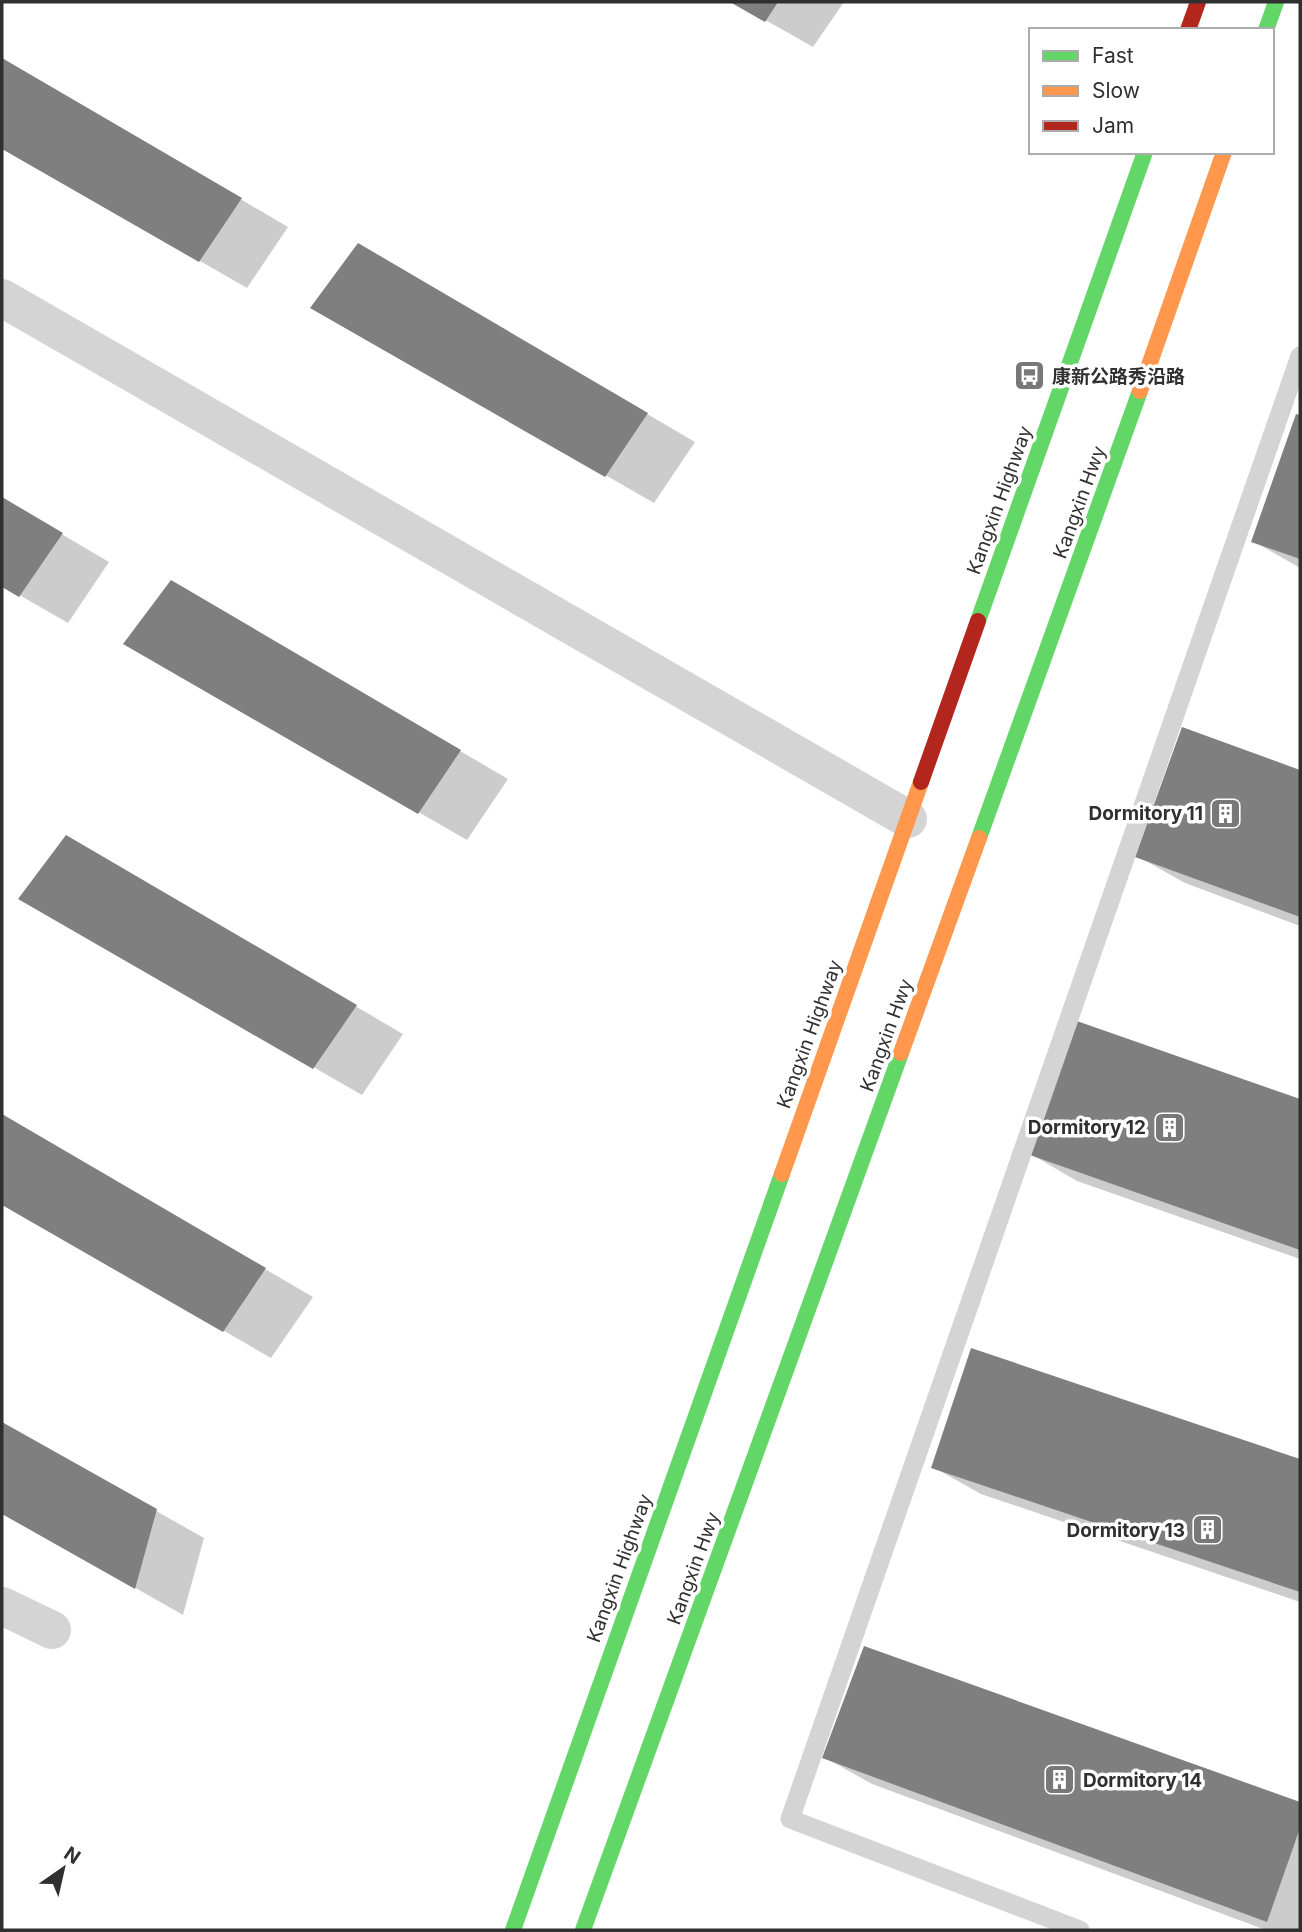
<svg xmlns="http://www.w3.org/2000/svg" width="1302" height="1932" font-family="Inter,'Noto Sans SC',sans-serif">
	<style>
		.shadow { fill: #0003 }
		.building { fill: #7f7f7f }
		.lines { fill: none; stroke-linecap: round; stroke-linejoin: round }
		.lane { stroke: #d4d4d4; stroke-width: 19 }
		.street { stroke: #d4d4d4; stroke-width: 38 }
		.fast { stroke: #63d668; stroke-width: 16 }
		.slow { stroke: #ff974d; stroke-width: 16 }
		.jam { stroke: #b3261e; stroke-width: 16 }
		.labels { text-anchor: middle; stroke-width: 7; stroke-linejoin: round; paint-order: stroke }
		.poi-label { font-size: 19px; font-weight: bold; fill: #303030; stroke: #fff; text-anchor: end }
		.street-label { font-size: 19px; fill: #303030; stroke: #fff }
	</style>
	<rect width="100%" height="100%" fill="#fff"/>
	<path class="shadow" d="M 734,2 L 844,2 L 813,47 Z
		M 2,59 L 288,227 L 247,288 L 2,147 Z
		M 359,245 L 695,442 L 654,503 L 312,307 Z
		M 1297,416 L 1300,417 L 1300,568 L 1253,541 Z
		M 2,499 L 109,562 L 68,623 L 2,585 Z
		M 171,582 L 508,779 L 467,840 L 125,643 Z
		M 1183,729 L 1300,772 L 1300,926 L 1185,883 L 1137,856 Z
		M 67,837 L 403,1034 L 362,1095 L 21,899 Z
		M 1075,1022 L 1300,1101 L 1300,1259 L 1077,1181 L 1029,1153 Z
		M 2,1116 L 313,1297 L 271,1358 L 2,1203 Z
		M 972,1350 L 1300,1461 L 1300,1602 L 981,1494 L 933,1467 Z
		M 2,1424 L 204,1538 L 183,1615 L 2,1512 Z
		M 865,1648 L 1300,1804 L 1300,1930 L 1266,1930 L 872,1784 L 824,1757 Z"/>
	<path class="building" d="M 730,2 L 778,2 L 765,22 Z
		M 2,58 L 242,198 L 199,262 L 2,149 Z
		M 358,243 L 648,413 L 605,477 L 310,308 Z
		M 1296,414 L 1300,415 L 1300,559 L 1251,542 Z
		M 2,497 L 63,533 L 19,597 L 2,587 Z
		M 171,580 L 461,750 L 418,814 L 123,644 Z
		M 1182,727 L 1300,770 L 1300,917 L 1135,857 Z
		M 66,835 L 357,1005 L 313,1069 L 18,899 Z
		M 1074,1020 L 1300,1099 L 1300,1250 L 1027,1154 Z
		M 2,1114 L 266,1268 L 223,1332 L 2,1205 Z
		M 971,1348 L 1300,1459 L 1300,1592 L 931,1468 Z
		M 2,1422 L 157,1509 L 135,1589 L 2,1514 Z
		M 864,1646 L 1300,1802 L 1300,1828 L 1267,1922 L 822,1758 Z"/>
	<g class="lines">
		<path class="lane" d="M 1080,1930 L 790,1819 L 1300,356"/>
		<path class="street" d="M 2,298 L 908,819
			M 2,1606 L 52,1630"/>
		<path class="fast" d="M 1266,30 L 1276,2
			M 978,621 L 1145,152
			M 979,838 L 1140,391
			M 513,1930 L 782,1174
			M 583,1930 L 901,1053"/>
		<path class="slow" d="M 1140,391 L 1224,152
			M 901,1053 L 979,838
			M 782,1174 L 921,782"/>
		<path class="jam" d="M 1188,30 L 1198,2
			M 921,782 L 978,621"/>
	</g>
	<defs>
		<symbol id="bus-square" viewBox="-11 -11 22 22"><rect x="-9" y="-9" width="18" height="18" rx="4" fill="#787878" stroke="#fff"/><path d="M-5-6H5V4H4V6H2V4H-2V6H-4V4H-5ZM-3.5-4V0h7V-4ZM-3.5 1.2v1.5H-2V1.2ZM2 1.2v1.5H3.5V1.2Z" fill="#fff"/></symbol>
		<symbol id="building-square" viewBox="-11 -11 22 22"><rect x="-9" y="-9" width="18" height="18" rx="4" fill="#787878" stroke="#fff"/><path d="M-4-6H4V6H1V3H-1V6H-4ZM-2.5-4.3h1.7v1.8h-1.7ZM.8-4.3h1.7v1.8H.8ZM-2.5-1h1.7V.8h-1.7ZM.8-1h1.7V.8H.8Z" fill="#fff"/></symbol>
	</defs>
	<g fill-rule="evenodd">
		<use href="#bus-square" x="1012" y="358" width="35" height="35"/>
		<use href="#building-square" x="1208" y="796" width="35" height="35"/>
		<use href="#building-square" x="1152" y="1110" width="35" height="35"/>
		<use href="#building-square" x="1190" y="1512" width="35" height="35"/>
		<use href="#building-square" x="1042" y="1762" width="35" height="35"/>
	</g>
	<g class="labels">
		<g class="poi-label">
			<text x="1052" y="383" text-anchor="start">康新公路秀沿路</text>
			<text x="1203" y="820">Dormitory 11</text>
			<text x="1146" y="1134">Dormitory 12</text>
			<text x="1185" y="1537">Dormitory 13</text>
			<text x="1083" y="1787" text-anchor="start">Dormitory 14</text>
		</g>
		<g class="street-label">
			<text transform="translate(999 500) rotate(-70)" y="7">Kangxin Highway</text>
			<text transform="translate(1079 502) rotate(-70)" y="7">Kangxin Hwy</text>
			<text transform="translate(809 1034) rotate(-70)" y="7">Kangxin Highway</text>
			<text transform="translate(886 1035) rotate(-70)" y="7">Kangxin Hwy</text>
			<text transform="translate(619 1568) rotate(-70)" y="7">Kangxin Highway</text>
			<text transform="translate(693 1568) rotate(-70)" y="7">Kangxin Hwy</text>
		</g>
	</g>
	<rect width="1302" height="1932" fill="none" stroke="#303030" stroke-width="7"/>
	<rect x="1029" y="28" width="245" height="126" fill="#ffffff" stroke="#acacac" stroke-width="2"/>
	<rect x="1043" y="51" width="35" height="10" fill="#63d668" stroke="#acacac" stroke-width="2"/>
	<text x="1092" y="63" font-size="21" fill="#303030">Fast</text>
	<rect x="1043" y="86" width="35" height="10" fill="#ff974d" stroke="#acacac" stroke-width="2"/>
	<text x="1092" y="98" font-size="21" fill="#303030">Slow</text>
	<rect x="1043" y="121" width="35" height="10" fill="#b3261e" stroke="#acacac" stroke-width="2"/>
	<text x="1092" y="133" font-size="21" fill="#303030">Jam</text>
	<g transform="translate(63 1869) rotate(34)" stroke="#ffffff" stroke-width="5" paint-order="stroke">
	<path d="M0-5L12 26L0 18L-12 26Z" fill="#303030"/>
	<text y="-10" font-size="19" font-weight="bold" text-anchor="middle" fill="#303030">N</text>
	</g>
</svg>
